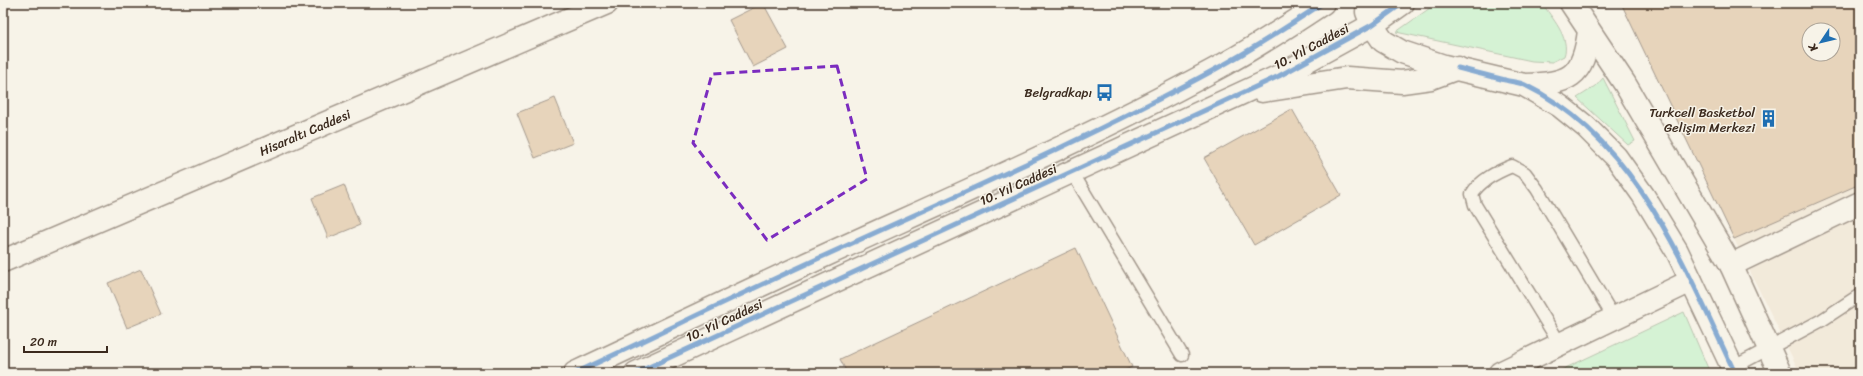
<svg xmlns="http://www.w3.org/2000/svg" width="1863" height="376" font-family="Sriracha,sans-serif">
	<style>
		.built { fill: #ecdfca }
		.green { fill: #abf1bd; stroke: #738e6e }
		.building { fill: #d3b085; stroke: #3b2a1e; fill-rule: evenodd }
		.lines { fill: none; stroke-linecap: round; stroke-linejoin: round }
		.service-casing { stroke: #3b2a1e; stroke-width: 15 }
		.minor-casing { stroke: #3b2a1e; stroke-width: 25 }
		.tertiary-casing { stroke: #3b2a1e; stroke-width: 25 }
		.primary-casing { stroke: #3b2a1e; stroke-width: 25 }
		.service { stroke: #f7f3e8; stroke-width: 12 }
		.minor { stroke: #f7f3e8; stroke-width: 22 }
		.tertiary { stroke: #f7f3e8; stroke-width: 22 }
		.primary { stroke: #f7f3e8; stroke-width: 22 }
		.cycleway-casing { stroke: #f7f3e8; stroke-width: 8 }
		.cycleway { stroke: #0057b8; stroke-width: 5 }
		.marked { fill: none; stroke: #7b2cbf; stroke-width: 3; stroke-dasharray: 8 5; stroke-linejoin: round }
		.labels { text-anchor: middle; stroke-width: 3; stroke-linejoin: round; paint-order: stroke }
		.street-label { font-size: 13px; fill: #3b2a1e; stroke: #f7f3e8 }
		.poi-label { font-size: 13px; fill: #3b2a1e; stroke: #f7f3e8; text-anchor: end }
	</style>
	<rect width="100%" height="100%" fill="#f7f3e8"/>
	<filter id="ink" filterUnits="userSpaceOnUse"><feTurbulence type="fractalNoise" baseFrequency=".025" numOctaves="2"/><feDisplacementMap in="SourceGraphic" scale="8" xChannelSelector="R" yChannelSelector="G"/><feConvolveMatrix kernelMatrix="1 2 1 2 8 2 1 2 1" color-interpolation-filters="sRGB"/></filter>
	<g filter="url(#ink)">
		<path class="built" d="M 1860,184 L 1860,373 L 1800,373 L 1734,239 Z"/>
		<path class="green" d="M 1437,3 L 1542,3 C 1551,17 1571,38 1564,56 L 1552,62 L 1532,61 L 1396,32 Z
			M 1603,78 L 1635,141 L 1628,145 L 1577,98 L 1596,86 Z
			M 1684,312 L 1710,373 L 1555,373 Z"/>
		<path class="building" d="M 763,3 L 788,49 L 753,67 L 729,20 Z
			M 1621,3 L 1860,3 L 1860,184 L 1734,239 ZM 1809,30 L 1833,30 L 1833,54 L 1809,54 Z
			M 555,98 L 573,143 L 535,158 L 517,113 Z
			M 1292,109 L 1341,195 L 1254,245 L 1204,158 Z
			M 344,185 L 360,225 L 328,238 L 312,198 Z
			M 1076,248 L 1132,367 L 1118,373 L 847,373 L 840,359 Z
			M 141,269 L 161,314 L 127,328 L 108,283 Z"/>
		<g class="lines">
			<defs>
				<path id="service" d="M 1072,172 L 1182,355
					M 1560,344 L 1475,205 L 1472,194 C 1480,180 1497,172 1512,166 L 1525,173 L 1537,189 L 1614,318
					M 1732,368 L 1822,320 L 1860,295"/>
				<g id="minor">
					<path id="s1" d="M 3,261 L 607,3"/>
					<path d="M 1731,265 L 1860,203"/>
					<path d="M 1500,373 L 1691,281"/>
				</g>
				<path id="tertiary" d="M 1571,3 L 1625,84 L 1731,265 L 1780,373
					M 1372,25 L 1383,41 L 1402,52 L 1444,66 L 1524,85 L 1560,106 L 1586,127 L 1616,157 L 1643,195 L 1677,251 L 1735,373
					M 1524,85 C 1569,83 1583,79 1589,31"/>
				<path id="primary" d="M 1368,3 L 1367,12 L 1372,25
					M 1262,91 L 1347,78 L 1402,82 L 1431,78 L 1458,68
					M 575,373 C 659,334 742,293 826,255 C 955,196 1087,139 1212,71 C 1250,51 1287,27 1323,3
					M 636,373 L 1279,76 L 1372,25 L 1403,3"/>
			</defs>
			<use href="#service" class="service-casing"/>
			<use href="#minor" class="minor-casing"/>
			<use href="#tertiary" class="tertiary-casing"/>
			<use href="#primary" class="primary-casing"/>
			<use href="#service" class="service"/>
			<use href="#minor" class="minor"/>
			<use href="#tertiary" class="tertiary"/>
			<use href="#primary" class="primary"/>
			<defs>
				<path id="cycleway" d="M 1458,68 C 1473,72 1489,76 1505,80 C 1511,82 1519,82 1525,85 C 1637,139 1685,268 1735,373
					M 575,373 C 659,334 742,293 826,255 C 955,196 1087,139 1212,71 C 1250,51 1287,27 1323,3
					M 636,373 L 1279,76 L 1372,25 L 1403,3"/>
			</defs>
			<use href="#cycleway" class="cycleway-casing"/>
			<use href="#cycleway" class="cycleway"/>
		</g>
	</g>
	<path d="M0 0H1863V376H0ZM 837,66 L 867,179 L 767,240 L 693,143 L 712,74 Z" fill="#f7f3e8" fill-opacity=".55" fill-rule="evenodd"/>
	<path class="marked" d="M 837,66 L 867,179 L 767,240 L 693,143 L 712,74 Z"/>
	<defs>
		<symbol id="bus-bare" viewBox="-9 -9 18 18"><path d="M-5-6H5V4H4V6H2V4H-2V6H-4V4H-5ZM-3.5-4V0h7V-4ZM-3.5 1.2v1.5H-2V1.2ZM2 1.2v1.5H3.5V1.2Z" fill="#1f6fb2" stroke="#f7f3e8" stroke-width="2.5" paint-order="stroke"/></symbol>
		<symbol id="building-bare" viewBox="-9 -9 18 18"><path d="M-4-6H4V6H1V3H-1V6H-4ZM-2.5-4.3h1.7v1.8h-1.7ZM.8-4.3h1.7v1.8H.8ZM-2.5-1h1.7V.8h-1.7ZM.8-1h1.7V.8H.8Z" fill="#1f6fb2" stroke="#f7f3e8" stroke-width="2.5" paint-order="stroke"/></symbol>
	</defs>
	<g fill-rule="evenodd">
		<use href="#bus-bare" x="1092" y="80" width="25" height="25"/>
		<use href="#building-bare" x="1756" y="106" width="25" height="25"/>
	</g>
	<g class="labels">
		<g class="street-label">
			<text transform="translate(1311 46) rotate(-28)" y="5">10. Yıl Caddesi</text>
			<text dy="5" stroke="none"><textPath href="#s1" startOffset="328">Hisaraltı Caddesi</textPath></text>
			<text transform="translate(1018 184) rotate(-24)" y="5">10. Yıl Caddesi</text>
			<text transform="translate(724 320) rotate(-25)" y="5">10. Yıl Caddesi</text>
		</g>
		<g class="poi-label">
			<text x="1092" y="97">Belgradkapı</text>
			<text x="1755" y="117">Turkcell Basketbol<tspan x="1755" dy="15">Gelişim Merkezi</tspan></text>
		</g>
	</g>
	<rect width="1863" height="376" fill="none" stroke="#f7f3e8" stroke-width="16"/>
	<rect x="8" y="8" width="1847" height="360" fill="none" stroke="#3b2a1e" stroke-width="1.5" filter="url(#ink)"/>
	<g transform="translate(1821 42) rotate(235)"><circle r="19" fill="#f7f3e8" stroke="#aca397"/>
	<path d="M0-3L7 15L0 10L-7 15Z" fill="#1f6fb2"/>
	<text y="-6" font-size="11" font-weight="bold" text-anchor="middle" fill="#3b2a1e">K</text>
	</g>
	<path d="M24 346v6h83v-6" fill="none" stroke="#3b2a1e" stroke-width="2"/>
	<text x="30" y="346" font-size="12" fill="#3b2a1e" stroke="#f7f3e8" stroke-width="3" paint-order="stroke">20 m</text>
</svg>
